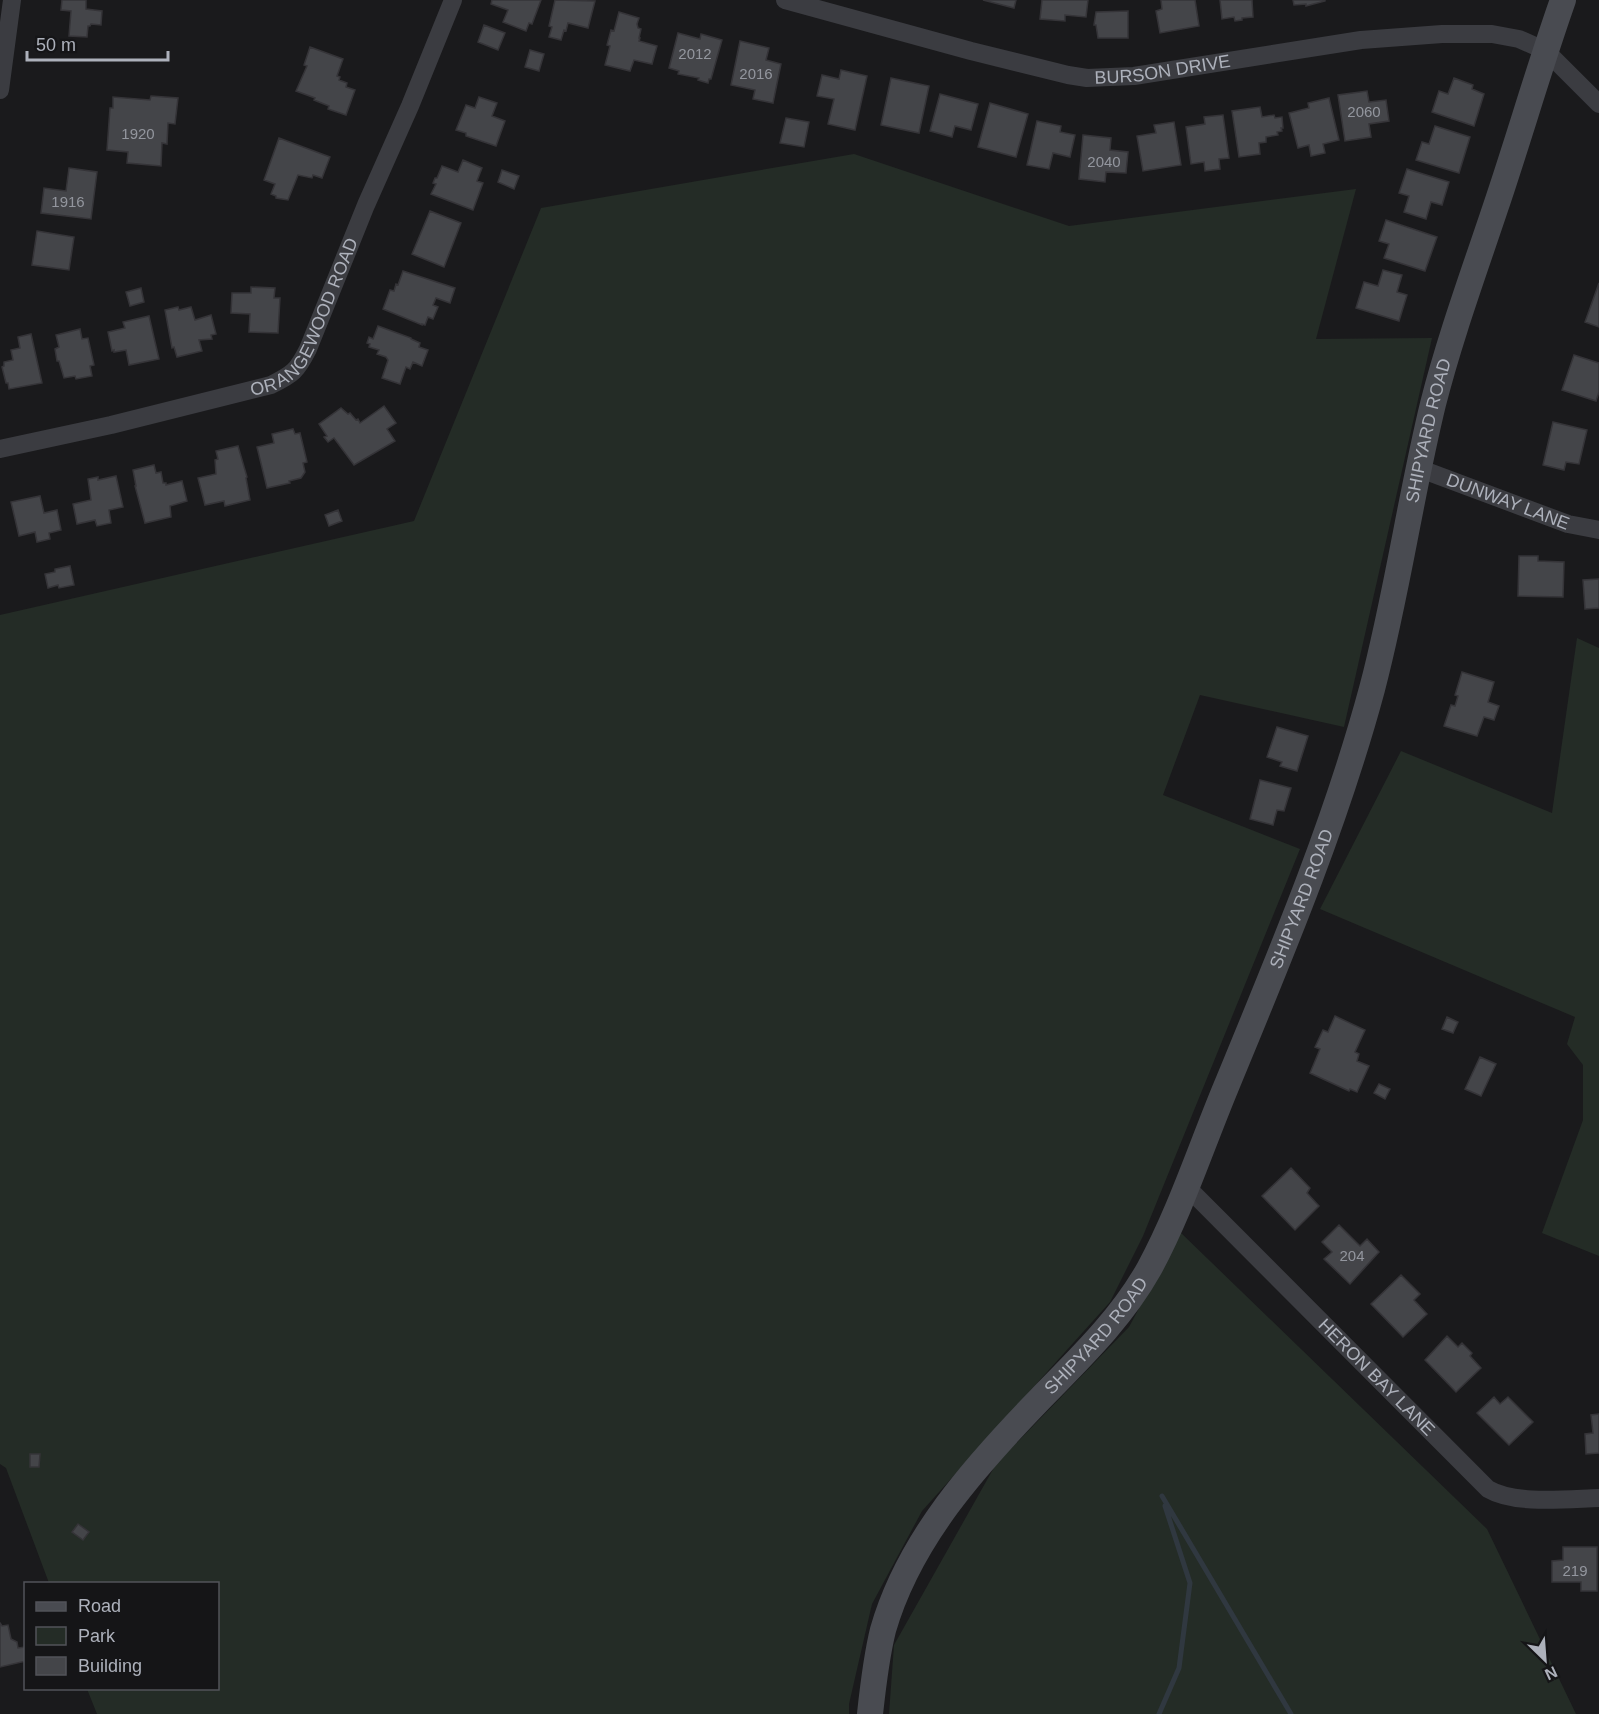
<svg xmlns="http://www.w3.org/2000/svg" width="1599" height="1714" font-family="Arial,sans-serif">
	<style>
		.green { fill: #242c26 }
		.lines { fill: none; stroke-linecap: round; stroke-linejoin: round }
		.stream { stroke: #303840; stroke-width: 5 }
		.building { fill: #444549; stroke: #353438; stroke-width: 1.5 }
		.street { stroke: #3b3c41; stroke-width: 18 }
		.secondary { stroke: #494b51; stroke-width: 26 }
		.labels { text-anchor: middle; stroke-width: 4.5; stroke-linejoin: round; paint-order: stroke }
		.number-label { font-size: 15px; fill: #93969e }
		.street-label { font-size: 18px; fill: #adb1bb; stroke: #151517 }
	</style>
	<rect width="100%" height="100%" fill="#1a1a1c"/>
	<path class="green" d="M 854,154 L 1069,226 L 1356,189 L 1316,339 L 1432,338 L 1344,727 L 1200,695 L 1163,795 L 1300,849 L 1143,1236 L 1110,1302 L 922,1511 L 872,1604 L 849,1704 L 849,1714 L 97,1714 L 87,1689 L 218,1688 L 218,1584 L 49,1583 L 6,1468 L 0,1464 L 0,615 L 414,521 L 541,208 Z
		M 1577,638 L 1599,648 L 1599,1256 L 1542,1233 L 1583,1120 L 1583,1065 L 1567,1044 L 1575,1017 L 1320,909 L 1401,751 L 1552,813 Z
		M 1180,1232 L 1487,1529 L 1576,1714 L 889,1714 L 894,1645 L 996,1464 L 1129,1327 Z"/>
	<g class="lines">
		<path class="stream" d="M 1162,1496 L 1291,1714
			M 1159,1714 L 1179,1668 L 1190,1583 L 1165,1506"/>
	</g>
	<path class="building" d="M 62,0 L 86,0 L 86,9 L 102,11 L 101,25 L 91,24 L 90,26 L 88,26 L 87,37 L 69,36 L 71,11 L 61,10 Z
		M 492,0 L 541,0 L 532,24 L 529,23 L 526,31 L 503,22 L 508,10 L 491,4 Z
		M 555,0 L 595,1 L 588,28 L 568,23 L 566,31 L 564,30 L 561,40 L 549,37 L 552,27 L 549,26 Z
		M 983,0 L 1016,0 L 1014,8 Z
		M 1042,0 L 1088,0 L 1086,17 L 1065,15 L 1065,21 L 1040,19 Z
		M 1161,0 L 1195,0 L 1199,26 L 1160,33 L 1156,11 L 1162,9 Z
		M 1220,0 L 1252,0 L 1253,17 L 1242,18 L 1242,20 L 1235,21 L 1234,17 L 1222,19 Z
		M 1293,0 L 1325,0 L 1325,1 L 1306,6 L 1306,4 L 1294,5 Z
		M 1128,11 L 1128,38 L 1098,38 L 1096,25 L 1094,25 L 1096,12 Z
		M 619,12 L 639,18 L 637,24 L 638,28 L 641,29 L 639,38 L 640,38 L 639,41 L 657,46 L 652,64 L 634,60 L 630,71 L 605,65 L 610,46 L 607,45 L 611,30 L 614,31 Z
		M 484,25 L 505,33 L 498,50 L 478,42 Z
		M 678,33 L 700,39 L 701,34 L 722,40 L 711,79 L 709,79 L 708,83 L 698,80 L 699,78 L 678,74 L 679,71 L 669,68 Z
		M 740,41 L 769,48 L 766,60 L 781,64 L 773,103 L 753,99 L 755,90 L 731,85 Z
		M 310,47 L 343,59 L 337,76 L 340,77 L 339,80 L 347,83 L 346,87 L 355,90 L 346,115 L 328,109 L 329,106 L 314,100 L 315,98 L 296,91 L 307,66 L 304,65 Z
		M 530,50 L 544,54 L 539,71 L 525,67 Z
		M 841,70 L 867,76 L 855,130 L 828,124 L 834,99 L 817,96 L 822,75 L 839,79 Z
		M 891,78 L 929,86 L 919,133 L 881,125 Z
		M 1454,78 L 1473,85 L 1472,89 L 1484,94 L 1474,126 L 1432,112 L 1439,91 L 1448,94 Z
		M 1367,91 L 1369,102 L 1386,100 L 1389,121 L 1369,124 L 1371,137 L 1345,141 L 1338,95 Z
		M 940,94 L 978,104 L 971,130 L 955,126 L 952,137 L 930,131 Z
		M 151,96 L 178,98 L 175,124 L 168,123 L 167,144 L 162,143 L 161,166 L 127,163 L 128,152 L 107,150 L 110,108 L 113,108 L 113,97 L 150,100 Z
		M 479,97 L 497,103 L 492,116 L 505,121 L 496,146 L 466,136 L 466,133 L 456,130 L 466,105 L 475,108 Z
		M 1329,98 L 1339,140 L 1323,144 L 1325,153 L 1311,156 L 1309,145 L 1298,148 L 1289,113 L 1309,108 L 1308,103 Z
		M 990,103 L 1028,114 L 1016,157 L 978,147 Z
		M 1260,107 L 1262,117 L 1274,115 L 1275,118 L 1282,117 L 1283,128 L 1281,128 L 1282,131 L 1277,132 L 1278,135 L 1266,137 L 1266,142 L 1259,143 L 1260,154 L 1239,157 L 1232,111 Z
		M 1223,115 L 1229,158 L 1219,159 L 1220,169 L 1205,171 L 1204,162 L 1191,164 L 1186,127 L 1205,124 L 1204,117 Z
		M 786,118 L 809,122 L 804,147 L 780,143 Z
		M 1037,121 L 1061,126 L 1060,132 L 1075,135 L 1070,157 L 1053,153 L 1049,169 L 1027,165 Z
		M 1174,122 L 1181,165 L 1143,171 L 1137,136 L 1156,133 L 1154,125 Z
		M 1435,126 L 1470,137 L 1459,173 L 1416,160 L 1422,142 L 1429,144 Z
		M 1083,135 L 1111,138 L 1110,150 L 1128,152 L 1126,173 L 1106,172 L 1105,182 L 1079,179 Z
		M 279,138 L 330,157 L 322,178 L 313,175 L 312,178 L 298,175 L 288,200 L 276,198 L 276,196 L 271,194 L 275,184 L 264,180 Z
		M 463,160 L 482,168 L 477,181 L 483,183 L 473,210 L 431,194 L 436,184 L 433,183 L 435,178 L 437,178 L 442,166 L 458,172 Z
		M 69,168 L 97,172 L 91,219 L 41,213 L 44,188 L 66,191 Z
		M 1407,169 L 1449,182 L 1442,205 L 1431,202 L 1426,219 L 1404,212 L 1409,196 L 1399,193 Z
		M 502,170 L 519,176 L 514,189 L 498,182 Z
		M 430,211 L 461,223 L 444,267 L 412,254 Z
		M 1386,220 L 1437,237 L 1425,271 L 1384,258 L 1389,244 L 1379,241 Z
		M 37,231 L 74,237 L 69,270 L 32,265 Z
		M 1383,270 L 1402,275 L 1397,292 L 1407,295 L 1399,321 L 1356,308 L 1364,282 L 1378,286 Z
		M 403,271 L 455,288 L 450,303 L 436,298 L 433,305 L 438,307 L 433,319 L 428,317 L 425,325 L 422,324 L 422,325 L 383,309 L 390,290 L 394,291 L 396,284 L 398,285 Z
		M 1599,283 L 1599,327 L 1585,322 Z
		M 251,287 L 275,288 L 274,298 L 280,298 L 278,333 L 249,332 L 250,314 L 231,313 L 232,293 L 251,293 Z
		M 141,288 L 144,302 L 130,306 L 126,292 Z
		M 178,307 L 179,310 L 191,307 L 195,320 L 211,315 L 216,334 L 211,335 L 212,339 L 199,340 L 202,351 L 177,357 L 174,347 L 172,348 L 165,310 Z
		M 149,316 L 159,359 L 129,365 L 126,350 L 114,352 L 114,350 L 112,351 L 108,332 L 125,328 L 123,322 Z
		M 378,326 L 411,338 L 411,339 L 420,343 L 419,347 L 428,350 L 422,366 L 413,362 L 410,369 L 406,367 L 400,384 L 382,378 L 388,360 L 386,357 L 377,354 L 379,350 L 369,347 L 370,344 L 367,343 L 369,337 L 373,339 Z
		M 80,329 L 82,339 L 88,338 L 94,365 L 90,366 L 92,376 L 76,379 L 75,376 L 64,378 L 59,361 L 57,361 L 55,349 L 59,347 L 56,335 Z
		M 31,334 L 42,383 L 9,389 L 8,383 L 6,383 L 2,367 L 4,366 L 4,362 L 13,360 L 11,350 L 20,348 L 18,337 Z
		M 1574,355 L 1599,363 L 1599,392 L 1596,401 L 1562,390 Z
		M 384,406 L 396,423 L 387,429 L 395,441 L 354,465 L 334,438 L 328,442 L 324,437 L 327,436 L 319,424 L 341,408 L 348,414 L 350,413 L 356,420 L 358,419 L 360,423 Z
		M 1553,422 L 1587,430 L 1579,464 L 1566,462 L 1564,470 L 1543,465 Z
		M 293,429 L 295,434 L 300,433 L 307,462 L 303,463 L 305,472 L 301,478 L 289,481 L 290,483 L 267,488 L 257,447 L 274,443 L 272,434 Z
		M 238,446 L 247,477 L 246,478 L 250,500 L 225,506 L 224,501 L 205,505 L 198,478 L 216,474 L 215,460 L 218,459 L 216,451 Z
		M 154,465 L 156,473 L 161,472 L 163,483 L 166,483 L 166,485 L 182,481 L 187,501 L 170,506 L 171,517 L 145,523 L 135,486 L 136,486 L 133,470 Z
		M 116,476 L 123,507 L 109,510 L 111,523 L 97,526 L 95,520 L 77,524 L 73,504 L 91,500 L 88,479 L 98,477 L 98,480 Z
		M 40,496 L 44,513 L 57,510 L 61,530 L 49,533 L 50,539 L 37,542 L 35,532 L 19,536 L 11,502 Z
		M 338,510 L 342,521 L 329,526 L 325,515 Z
		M 1519,556 L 1538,556 L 1538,561 L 1564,562 L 1563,597 L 1518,596 Z
		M 70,566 L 74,585 L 59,588 L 58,585 L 48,588 L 45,574 L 55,572 L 55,569 Z
		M 1599,579 L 1599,608 L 1585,609 L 1583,580 Z
		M 1462,672 L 1494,682 L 1488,702 L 1499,706 L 1494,720 L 1484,717 L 1477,736 L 1444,726 L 1451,705 L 1455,706 L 1458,696 L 1455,695 Z
		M 1277,727 L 1308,736 L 1297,771 L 1280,766 L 1282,762 L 1267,757 Z
		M 1260,780 L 1291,788 L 1284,811 L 1277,810 L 1273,825 L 1250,819 Z
		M 1335,1016 L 1365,1030 L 1355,1052 L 1359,1054 L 1357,1061 L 1369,1066 L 1357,1092 L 1350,1089 L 1349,1091 L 1310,1073 L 1320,1049 L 1315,1047 L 1323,1030 L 1328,1032 Z
		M 1447,1017 L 1458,1022 L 1453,1033 L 1442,1029 Z
		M 1480,1057 L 1496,1064 L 1481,1096 L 1465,1089 Z
		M 1379,1084 L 1390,1089 L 1385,1099 L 1374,1093 Z
		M 1291,1168 L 1310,1188 L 1307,1193 L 1319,1206 L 1295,1230 L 1262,1196 Z
		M 1339,1225 L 1360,1246 L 1367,1239 L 1379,1252 L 1350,1284 L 1324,1259 L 1332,1252 L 1322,1242 Z
		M 1401,1275 L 1420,1294 L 1414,1300 L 1427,1314 L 1403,1337 L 1371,1304 Z
		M 1447,1336 L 1458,1347 L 1462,1343 L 1472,1353 L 1470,1356 L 1481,1368 L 1456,1392 L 1425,1360 Z
		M 1494,1397 L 1500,1404 L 1508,1397 L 1533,1422 L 1509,1445 L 1477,1413 Z
		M 1599,1414 L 1599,1453 L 1586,1454 L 1585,1434 L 1593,1433 L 1591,1415 Z
		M 30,1454 L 40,1454 L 39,1467 L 30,1467 Z
		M 78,1524 L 89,1532 L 83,1540 L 72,1532 Z
		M 1563,1547 L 1597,1547 L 1597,1591 L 1581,1591 L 1581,1582 L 1552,1582 L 1552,1561 L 1563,1560 Z
		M 0,1623 L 2,1626 L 8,1625 L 11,1639 L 17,1642 L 18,1648 L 25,1647 L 26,1661 L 0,1667 Z"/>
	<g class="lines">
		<g class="street">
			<path id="s1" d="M 785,0 L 971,51 L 1068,75 L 1087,78 L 1134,76 L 1361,40 L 1442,34 L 1492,34 L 1519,39 L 1546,51 L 1599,104"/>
			<path d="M 0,90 L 12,0"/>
			<path id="s2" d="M 0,449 L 111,425 L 271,385 C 293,374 297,371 308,349 L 366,205 L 410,106 L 453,0"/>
			<path id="s3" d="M 1418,468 L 1568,524 L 1599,530"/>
			<path id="s4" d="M 1186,1186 L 1488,1489 C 1515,1505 1567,1499 1599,1498"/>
		</g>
		<path class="secondary" id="s5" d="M 870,1714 C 873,1686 876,1658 883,1630 C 909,1539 976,1465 1040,1399 C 1080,1358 1121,1319 1149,1269 C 1180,1212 1201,1147 1226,1087 C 1280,956 1335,826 1372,689 C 1397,595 1410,498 1433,404 C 1450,337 1474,272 1496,206 C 1519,138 1539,68 1563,0"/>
	</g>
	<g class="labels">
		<g class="number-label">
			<text x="695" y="59">2012</text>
			<text x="756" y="79">2016</text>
			<text x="1364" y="117">2060</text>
			<text x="138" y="139">1920</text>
			<text x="1104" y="167">2040</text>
			<text x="68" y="207">1916</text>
			<text x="1352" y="1261">204</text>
			<text x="1575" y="1576">219</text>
		</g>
		<g class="street-label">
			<text dy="6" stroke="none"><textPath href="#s1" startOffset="388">BURSON DRIVE</textPath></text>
			<text dy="6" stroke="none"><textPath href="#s2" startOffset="354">ORANGEWOOD ROAD</textPath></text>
			<text dy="6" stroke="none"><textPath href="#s5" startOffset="1424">SHIPYARD ROAD</textPath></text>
			<text dy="6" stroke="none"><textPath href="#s3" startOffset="96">DUNWAY LANE</textPath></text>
			<text dy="6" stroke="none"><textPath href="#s5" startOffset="938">SHIPYARD ROAD</textPath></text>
			<text dy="6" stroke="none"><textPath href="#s5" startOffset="452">SHIPYARD ROAD</textPath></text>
			<text dy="6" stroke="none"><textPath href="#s4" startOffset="270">HERON BAY LANE</textPath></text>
		</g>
	</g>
	<rect x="24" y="1582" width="195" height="108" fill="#151517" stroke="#525359" stroke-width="1.5"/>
	<rect x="36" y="1602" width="30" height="9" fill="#494b51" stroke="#525359" stroke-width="1.5"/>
	<text x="78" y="1612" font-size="18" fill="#adb1bb">Road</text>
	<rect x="36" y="1627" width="30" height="18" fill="#242c26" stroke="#525359" stroke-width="1.5"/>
	<text x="78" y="1642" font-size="18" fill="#adb1bb">Park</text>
	<rect x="36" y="1657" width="30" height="18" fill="#444549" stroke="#525359" stroke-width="1.5"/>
	<text x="78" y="1672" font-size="18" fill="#adb1bb">Building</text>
	<g transform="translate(1545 1660) rotate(155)" stroke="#151517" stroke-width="4.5" paint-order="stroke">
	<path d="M0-4.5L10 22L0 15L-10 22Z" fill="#adb1bb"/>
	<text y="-9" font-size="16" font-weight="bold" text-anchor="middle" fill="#adb1bb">N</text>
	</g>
	<path d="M27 51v9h141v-9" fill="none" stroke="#adb1bb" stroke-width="3"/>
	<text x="36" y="51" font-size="18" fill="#adb1bb" stroke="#151517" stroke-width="4.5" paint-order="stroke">50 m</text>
</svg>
